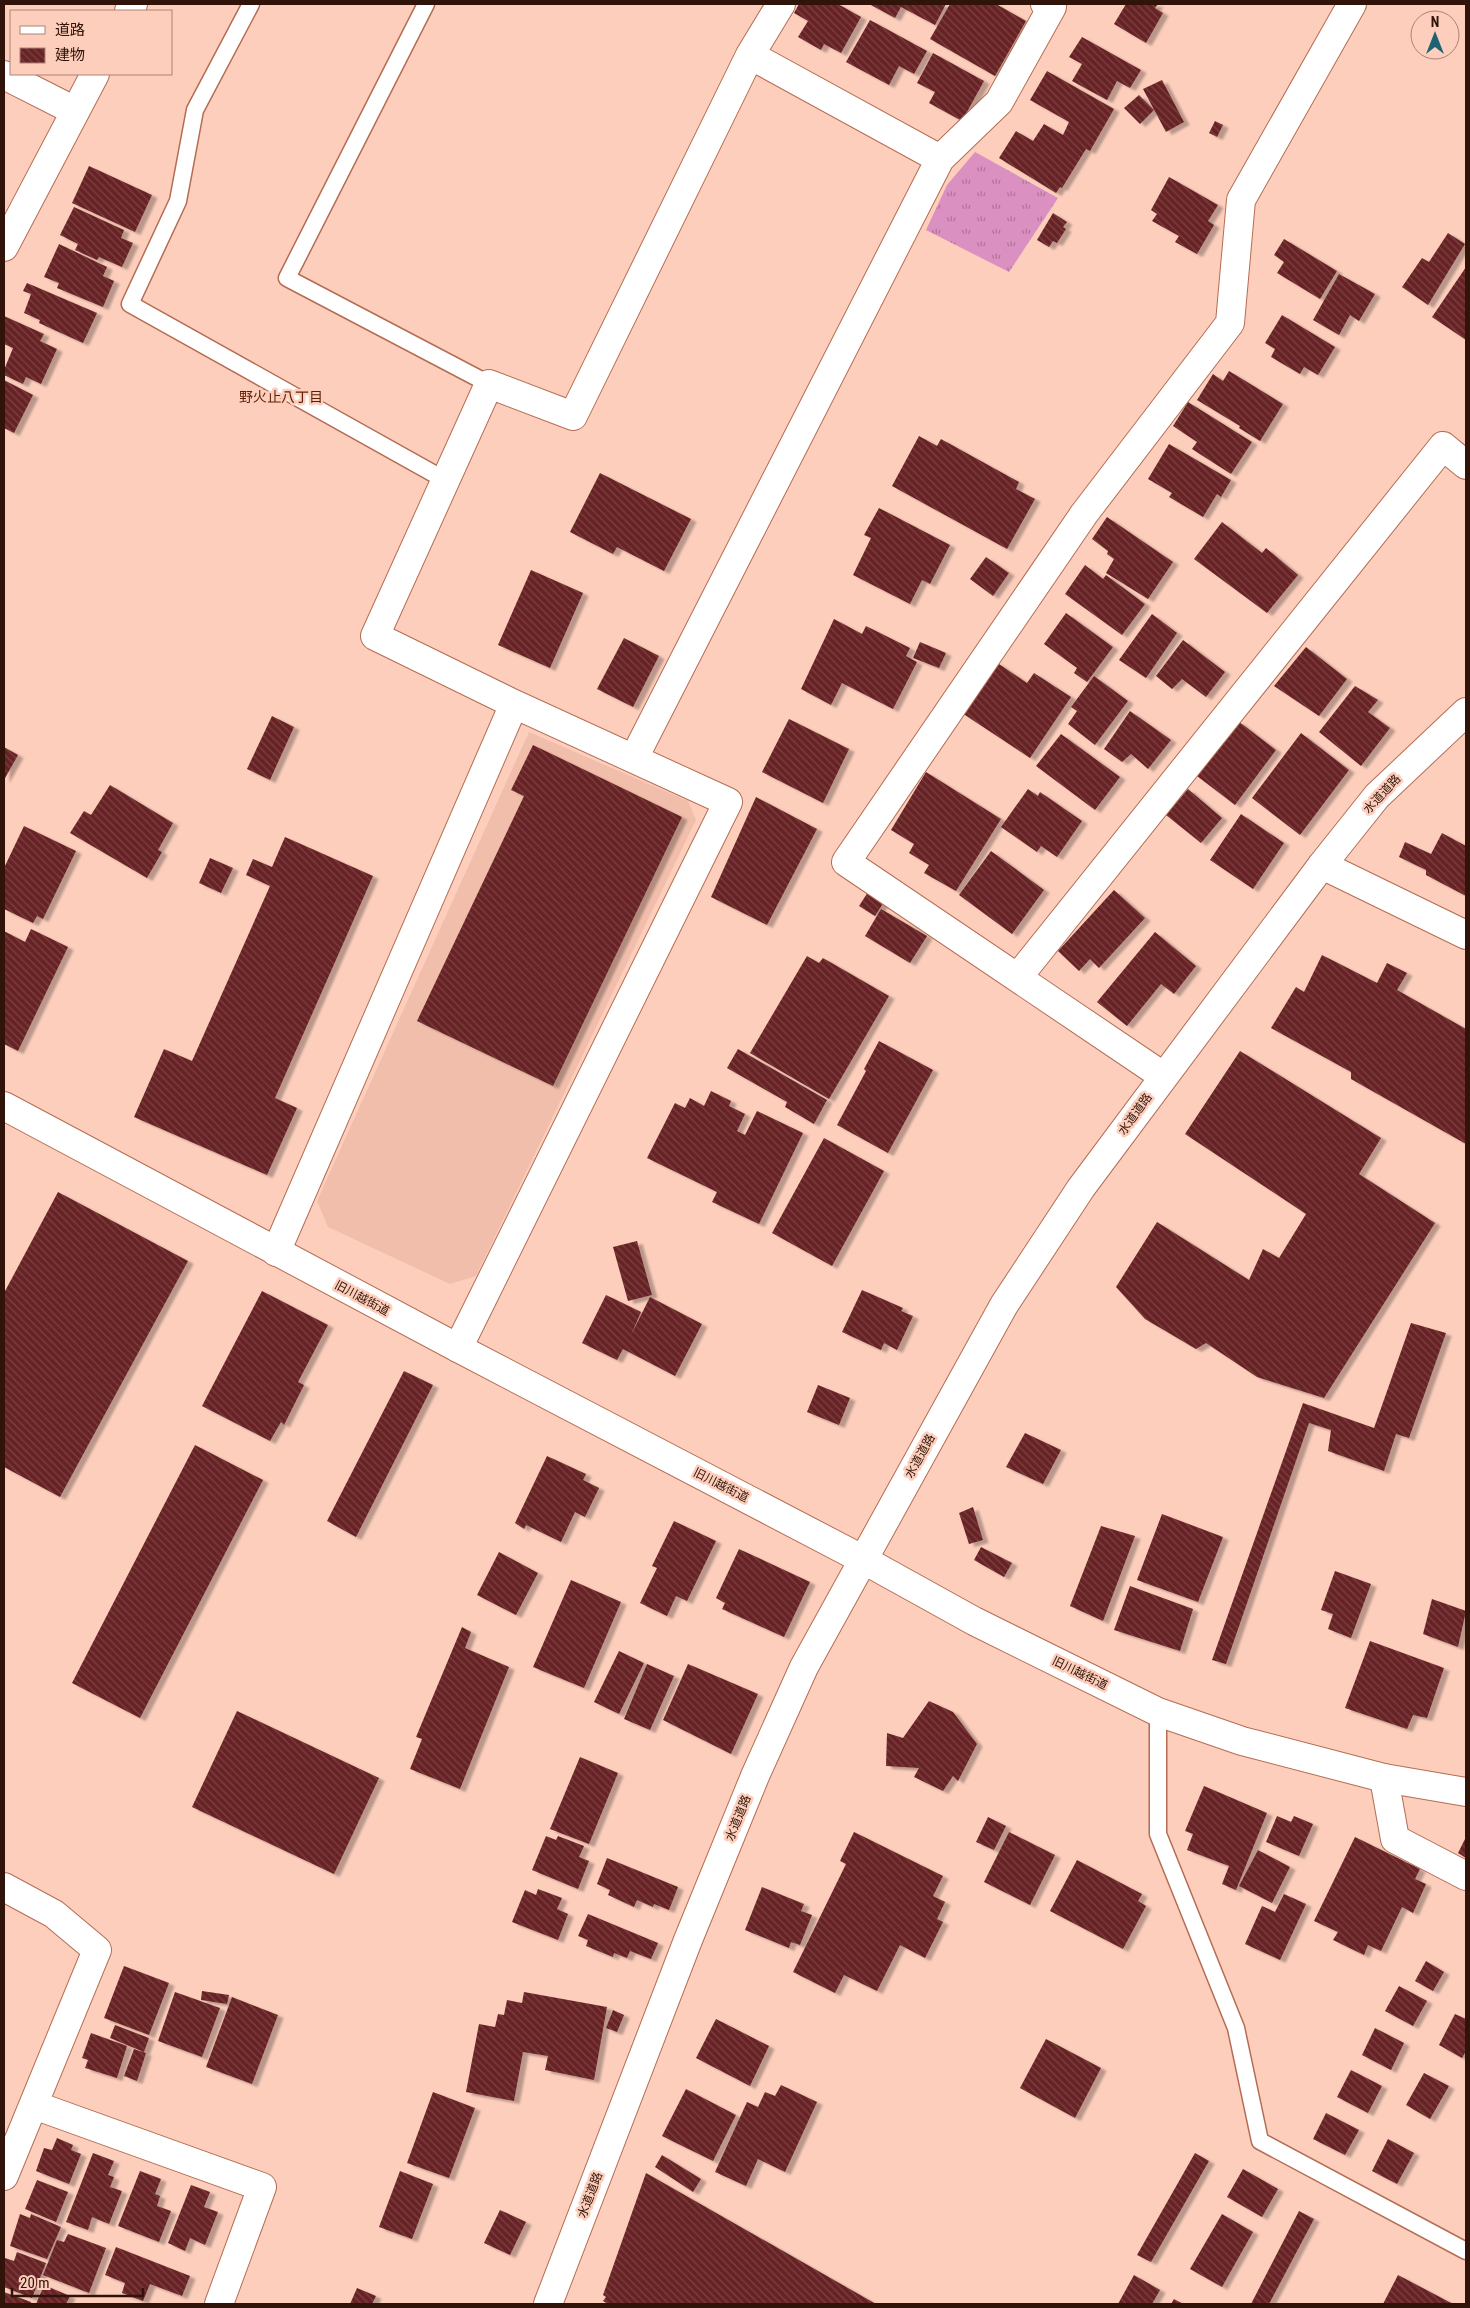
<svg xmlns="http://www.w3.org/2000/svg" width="1470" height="2308" font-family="'Roboto Condensed','Noto Sans JP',sans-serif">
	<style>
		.built { fill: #f1beab }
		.grass { fill: url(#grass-tufts) }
		.building { fill: url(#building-back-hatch); filter: url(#shadow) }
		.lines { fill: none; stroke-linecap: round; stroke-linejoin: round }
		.lane-casing { stroke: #b46d53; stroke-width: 19 }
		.street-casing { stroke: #b46d53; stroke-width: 30 }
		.secondary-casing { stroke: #b46d53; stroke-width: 30 }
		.lane { stroke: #fff; stroke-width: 16 }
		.street { stroke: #fff; stroke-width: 28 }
		.secondary { stroke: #fff; stroke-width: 28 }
		.labels { text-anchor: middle; stroke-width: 5; stroke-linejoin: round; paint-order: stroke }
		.street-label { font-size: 12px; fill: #301409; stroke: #fdcebc }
		.neighbourhood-label { font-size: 14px; fill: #5c1d01; stroke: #fdcebc }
	</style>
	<defs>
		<pattern id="grass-tufts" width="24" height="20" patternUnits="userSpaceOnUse" patternTransform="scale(1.25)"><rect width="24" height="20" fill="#da90c0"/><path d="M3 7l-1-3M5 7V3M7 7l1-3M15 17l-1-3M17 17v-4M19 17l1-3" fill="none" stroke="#b1749a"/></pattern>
		<pattern id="building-back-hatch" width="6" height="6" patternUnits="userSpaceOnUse" patternTransform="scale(1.25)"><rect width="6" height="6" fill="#672325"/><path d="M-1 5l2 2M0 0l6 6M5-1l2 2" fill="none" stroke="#794142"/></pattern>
		<filter id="shadow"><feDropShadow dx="5.5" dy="3" stdDeviation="1" flood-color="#0004"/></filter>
	</defs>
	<rect width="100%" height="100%" fill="#fdcebc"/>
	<path class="built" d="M 529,732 L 688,801 L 696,820 L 476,1276 L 450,1284 L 328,1227 L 317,1201 Z"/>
	<path class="grass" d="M 975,152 L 1058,198 L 1009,272 L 926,230 L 947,185 Z"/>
	<path class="building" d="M 799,4 L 838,4 L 861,17 L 841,53 L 824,44 L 821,50 L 798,37 L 808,21 L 794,13 Z
		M 869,4 L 946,4 L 935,25 L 901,7 L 895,18 Z
		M 950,4 L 996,4 L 1026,21 L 995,76 L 930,39 Z
		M 1126,4 L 1158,4 L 1155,8 L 1163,13 L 1146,43 L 1114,24 Z
		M 870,20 L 927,51 L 914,74 L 899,66 L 889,85 L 846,62 Z
		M 1082,37 L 1141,70 L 1130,88 L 1117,81 L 1107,100 L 1072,81 L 1082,64 L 1069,57 Z
		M 933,53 L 984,81 L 962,121 L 929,103 L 935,92 L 917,83 Z
		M 1047,71 L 1114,109 L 1090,151 L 1086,149 L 1062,188 L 1060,187 L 1056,193 L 999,158 L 1016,131 L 1033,141 L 1044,124 L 1063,135 L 1069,122 L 1030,100 Z
		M 1162,80 L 1184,122 L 1166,132 L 1143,89 Z
		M 1139,95 L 1154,110 L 1140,124 L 1124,108 Z
		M 1215,121 L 1223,125 L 1217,137 L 1209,133 Z
		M 89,166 L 152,195 L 135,232 L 72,203 Z
		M 1169,177 L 1218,205 L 1208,221 L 1214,225 L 1197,254 L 1175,242 L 1179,236 L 1152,221 L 1157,214 L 1151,210 Z
		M 74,207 L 124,230 L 121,238 L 133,243 L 122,267 L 99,257 L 97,260 L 75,250 L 78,244 L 60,235 Z
		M 1053,213 L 1067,222 L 1063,227 L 1066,229 L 1057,243 L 1053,241 L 1049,247 L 1037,240 Z
		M 1448,233 L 1465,244 L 1428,305 L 1402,287 L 1422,258 L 1429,262 Z
		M 1284,239 L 1337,271 L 1320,299 L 1277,273 L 1284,262 L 1274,255 Z
		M 59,244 L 107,267 L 103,276 L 114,281 L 103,307 L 57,288 L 59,283 L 44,277 Z
		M 1466,267 L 1466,340 L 1432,317 Z
		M 1339,274 L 1375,294 L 1359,321 L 1350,315 L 1339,335 L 1313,320 Z
		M 27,283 L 97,313 L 83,343 L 39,323 L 40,320 L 24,313 L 31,294 L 23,291 Z
		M 1282,315 L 1335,347 L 1318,375 L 1304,367 L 1300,374 L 1271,357 L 1275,349 L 1265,343 Z
		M 4,316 L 44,334 L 40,341 L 57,349 L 41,384 L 26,377 L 23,384 L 4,375 L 4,370 L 13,348 L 4,344 Z
		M 1229,371 L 1283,404 L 1260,441 L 1239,428 L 1240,426 L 1197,400 L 1213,374 L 1223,381 Z
		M 4,380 L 33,395 L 14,433 L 4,428 Z
		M 1188,402 L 1252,442 L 1231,474 L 1192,449 L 1197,442 L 1173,426 Z
		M 919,436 L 937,446 L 941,439 L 1019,482 L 1016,489 L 1035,499 L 1007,549 L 892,486 Z
		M 1169,444 L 1231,480 L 1221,497 L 1217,494 L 1203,517 L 1169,497 L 1172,493 L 1148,479 Z
		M 600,473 L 691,519 L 664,571 L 617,547 L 613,554 L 570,532 Z
		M 879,508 L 950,545 L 930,584 L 922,580 L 910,604 L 853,575 L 871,538 L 864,535 Z
		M 1107,517 L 1173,562 L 1148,599 L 1106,573 L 1114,559 L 1107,554 L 1108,551 L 1092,539 Z
		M 1222,522 L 1262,553 L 1266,548 L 1298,575 L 1267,613 L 1194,559 Z
		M 986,557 L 1009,573 L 993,596 L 970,579 Z
		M 1085,565 L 1103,579 L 1106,575 L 1145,604 L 1122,635 L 1065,594 Z
		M 531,570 L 583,593 L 550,668 L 498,645 Z
		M 1066,613 L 1113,647 L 1087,682 L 1074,673 L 1077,668 L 1044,644 Z
		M 1152,614 L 1177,633 L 1146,678 L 1119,660 Z
		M 834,619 L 862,634 L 866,626 L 910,648 L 906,656 L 917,662 L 893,709 L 842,683 L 831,705 L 801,689 Z
		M 624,638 L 659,656 L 633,707 L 597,689 Z
		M 1183,640 L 1225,672 L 1206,697 L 1182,679 L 1172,689 L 1156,676 Z
		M 920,642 L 946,653 L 939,668 L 913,658 Z
		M 1306,647 L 1347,679 L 1319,716 L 1274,686 Z
		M 996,662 L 1027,683 L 1034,673 L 1071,697 L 1030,758 L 962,713 Z
		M 1094,676 L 1128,701 L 1095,745 L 1068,724 L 1077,711 L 1071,707 Z
		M 1355,686 L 1378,700 L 1368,712 L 1390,728 L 1361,766 L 1319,732 Z
		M 1130,711 L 1171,740 L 1148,769 L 1131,754 L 1122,762 L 1104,749 Z
		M 272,716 L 294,727 L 270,780 L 247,769 Z
		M 789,719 L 849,749 L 823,803 L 762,772 Z
		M 1238,721 L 1276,750 L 1235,805 L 1197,776 Z
		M 1301,733 L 1349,770 L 1300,835 L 1252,798 Z
		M 1061,734 L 1120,777 L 1095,810 L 1036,766 Z
		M 533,745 L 682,817 L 553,1086 L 417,1021 L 524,796 L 511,790 Z
		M 4,747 L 18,755 L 4,780 Z
		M 926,772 L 1001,819 L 956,891 L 924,873 L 929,865 L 909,853 L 914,844 L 891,830 Z
		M 110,785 L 173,823 L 158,850 L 162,852 L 147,878 L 70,833 L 84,811 L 91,815 Z
		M 1028,789 L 1038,796 L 1040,792 L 1082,821 L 1057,857 L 1041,846 L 1037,852 L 1001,827 Z
		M 1188,789 L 1222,818 L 1201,843 L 1166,815 Z
		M 756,797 L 817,829 L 767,925 L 711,897 Z
		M 1241,814 L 1284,843 L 1253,889 L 1210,860 Z
		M 24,826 L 76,851 L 43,919 L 37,916 L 33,923 L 4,909 L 4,868 Z
		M 1442,833 L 1466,846 L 1466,896 L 1426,875 L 1426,870 L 1399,857 L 1405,842 L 1431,854 Z
		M 285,837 L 373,876 L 275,1098 L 297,1108 L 267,1175 L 134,1117 L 164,1049 L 192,1061 L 270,886 L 246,875 L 253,859 L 272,867 Z
		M 991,851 L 1044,890 L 1012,934 L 959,895 Z
		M 210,858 L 233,868 L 221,893 L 199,883 Z
		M 1114,890 L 1145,918 L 1099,968 L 1090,959 L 1079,971 L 1058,951 Z
		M 868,892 L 884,902 L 875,916 L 859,906 Z
		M 881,909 L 927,936 L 910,963 L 865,936 Z
		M 31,929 L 68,947 L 18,1051 L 4,1044 L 4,931 L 25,942 Z
		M 1155,932 L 1196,966 L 1174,994 L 1161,984 L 1127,1026 L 1097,1002 Z
		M 1322,955 L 1377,983 L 1387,963 L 1407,973 L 1397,990 L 1466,1029 L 1466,1144 L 1351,1079 L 1351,1072 L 1271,1028 L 1296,987 L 1304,992 Z
		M 807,956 L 819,963 L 823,958 L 889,996 L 829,1099 L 750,1053 Z
		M 879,1041 L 933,1070 L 888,1153 L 837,1125 L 866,1071 L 864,1069 Z
		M 738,1049 L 827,1100 L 814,1124 L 785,1107 L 787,1102 L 727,1068 Z
		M 1240,1051 L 1381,1138 L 1359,1174 L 1435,1223 L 1324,1398 L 1257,1377 L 1206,1343 L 1196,1349 L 1145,1319 L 1116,1287 L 1157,1222 L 1249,1280 L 1263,1249 L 1279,1258 L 1306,1214 L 1185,1134 Z
		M 711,1091 L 731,1101 L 729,1106 L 745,1114 L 737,1131 L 745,1135 L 757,1111 L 803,1133 L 759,1224 L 712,1202 L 717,1192 L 647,1158 L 675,1103 L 685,1108 L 690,1098 L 704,1106 Z
		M 824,1138 L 884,1171 L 832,1266 L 772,1233 Z
		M 58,1192 L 188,1261 L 60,1497 L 4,1467 L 4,1293 Z
		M 637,1241 L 652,1295 L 628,1301 L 613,1247 Z
		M 862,1290 L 903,1308 L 901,1311 L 913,1316 L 897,1350 L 884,1343 L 881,1350 L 842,1332 Z
		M 262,1291 L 328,1325 L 298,1382 L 304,1385 L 284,1425 L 281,1422 L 270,1441 L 202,1406 Z
		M 606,1295 L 641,1312 L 631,1335 L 650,1297 L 702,1324 L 675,1376 L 623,1349 L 617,1360 L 582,1343 Z
		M 1411,1323 L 1446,1333 L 1409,1438 L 1396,1434 L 1384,1471 L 1328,1451 L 1331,1430 L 1309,1423 L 1226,1664 L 1212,1660 L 1303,1403 L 1374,1428 Z
		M 404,1371 L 433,1385 L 356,1537 L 327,1521 Z
		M 818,1385 L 850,1398 L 839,1425 L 807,1412 Z
		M 1025,1433 L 1061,1450 L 1043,1484 L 1006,1467 Z
		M 195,1445 L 263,1480 L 140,1718 L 72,1683 Z
		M 547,1456 L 586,1474 L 583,1480 L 599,1488 L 585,1517 L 575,1512 L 561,1542 L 526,1525 L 524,1529 L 515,1523 Z
		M 973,1507 L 983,1540 L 969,1544 L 959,1513 Z
		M 1162,1514 L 1223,1537 L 1198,1602 L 1137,1580 Z
		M 674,1521 L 716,1541 L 687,1601 L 676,1596 L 667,1616 L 640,1603 L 657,1568 L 652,1566 Z
		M 1101,1526 L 1135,1536 L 1103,1621 L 1070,1606 Z
		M 981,1547 L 1012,1563 L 1004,1577 L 974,1560 Z
		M 739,1549 L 810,1582 L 784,1637 L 722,1609 L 725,1603 L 716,1598 Z
		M 499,1552 L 538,1573 L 516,1615 L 477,1595 Z
		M 1335,1571 L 1371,1584 L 1351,1638 L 1328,1629 L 1333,1614 L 1321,1610 Z
		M 571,1580 L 621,1602 L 584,1688 L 533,1667 Z
		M 1130,1586 L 1193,1609 L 1180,1651 L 1114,1630 Z
		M 1432,1599 L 1466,1611 L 1458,1647 L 1423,1634 Z
		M 462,1627 L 471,1632 L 465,1648 L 509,1667 L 460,1789 L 410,1769 L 422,1739 L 416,1737 Z
		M 1370,1641 L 1444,1668 L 1427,1718 L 1413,1715 L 1407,1729 L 1345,1708 Z
		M 619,1651 L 644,1663 L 619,1714 L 594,1702 Z
		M 647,1664 L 674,1676 L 650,1730 L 624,1719 Z
		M 688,1664 L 758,1694 L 731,1754 L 663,1720 Z
		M 929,1701 L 953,1712 L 977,1744 L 958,1781 L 953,1776 L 943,1791 L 914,1777 L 919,1768 L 886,1766 L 887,1733 L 903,1738 Z
		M 237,1711 L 379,1778 L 334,1874 L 192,1807 Z
		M 580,1757 L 618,1773 L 589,1844 L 550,1829 Z
		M 1204,1786 L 1267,1813 L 1236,1890 L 1222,1884 L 1229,1866 L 1187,1850 L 1193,1834 L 1185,1831 Z
		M 1277,1816 L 1291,1822 L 1294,1816 L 1313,1824 L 1299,1856 L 1266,1842 Z
		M 988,1817 L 1006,1826 L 994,1850 L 976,1842 Z
		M 854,1832 L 943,1876 L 933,1896 L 945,1902 L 937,1919 L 943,1922 L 925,1958 L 900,1945 L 877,1991 L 844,1975 L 835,1993 L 793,1972 L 846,1864 L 840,1861 Z
		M 1009,1832 L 1055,1855 L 1030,1905 L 984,1882 Z
		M 546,1836 L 556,1840 L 558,1836 L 584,1846 L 579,1857 L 589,1861 L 578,1889 L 532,1870 Z
		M 1355,1837 L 1420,1869 L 1415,1879 L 1426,1884 L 1413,1913 L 1402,1907 L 1381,1951 L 1368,1945 L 1364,1955 L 1333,1940 L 1338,1932 L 1314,1921 Z
		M 1466,1837 L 1466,1858 L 1458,1853 Z
		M 1258,1850 L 1290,1867 L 1272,1903 L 1239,1886 Z
		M 607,1858 L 678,1887 L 669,1910 L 654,1904 L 653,1907 L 637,1900 L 634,1907 L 608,1895 L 610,1890 L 597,1884 Z
		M 1077,1860 L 1142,1894 L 1138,1901 L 1146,1906 L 1123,1949 L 1050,1911 Z
		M 762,1887 L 804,1904 L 801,1911 L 812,1915 L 800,1945 L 791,1942 L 789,1948 L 745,1930 Z
		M 538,1889 L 562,1898 L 557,1909 L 568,1914 L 558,1940 L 512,1922 L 525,1890 L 536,1895 Z
		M 1284,1894 L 1306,1904 L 1280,1960 L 1245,1944 L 1262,1906 L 1275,1912 Z
		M 588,1914 L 658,1943 L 651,1959 L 630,1951 L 627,1958 L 614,1953 L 613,1957 L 586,1946 L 588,1940 L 578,1936 Z
		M 1426,1961 L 1444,1972 L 1433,1991 L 1415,1981 Z
		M 124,1966 L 169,1983 L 149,2035 L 104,2018 Z
		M 1399,1986 L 1427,2001 L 1413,2026 L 1385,2011 Z
		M 202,1991 L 229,1995 L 227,2004 L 201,2000 Z
		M 175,1992 L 220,2008 L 202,2057 L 158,2041 Z
		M 524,1992 L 607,2007 L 594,2080 L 545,2070 L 548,2056 L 523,2052 L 514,2101 L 466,2092 L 479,2024 L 495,2027 L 498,2014 L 504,2015 L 507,2000 L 522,2003 Z
		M 232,1997 L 278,2015 L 252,2084 L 206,2067 Z
		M 613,2010 L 624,2015 L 617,2032 L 606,2028 Z
		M 1455,2014 L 1466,2019 L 1466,2051 L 1462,2058 L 1439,2045 Z
		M 716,2019 L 769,2046 L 750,2086 L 696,2058 Z
		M 115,2025 L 149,2038 L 144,2052 L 110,2038 Z
		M 1375,2028 L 1404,2043 L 1391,2070 L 1362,2055 Z
		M 91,2033 L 127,2046 L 117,2078 L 85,2068 L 88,2060 L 82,2058 Z
		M 1046,2039 L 1101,2068 L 1075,2118 L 1020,2088 Z
		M 134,2049 L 146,2053 L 137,2081 L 124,2076 Z
		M 1351,2070 L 1382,2086 L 1368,2113 L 1337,2097 Z
		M 1424,2073 L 1449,2086 L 1430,2119 L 1406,2105 Z
		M 781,2085 L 817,2102 L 785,2172 L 758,2159 L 746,2186 L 715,2172 L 747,2102 L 758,2107 L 765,2092 L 775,2096 Z
		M 686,2089 L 736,2115 L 713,2161 L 662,2136 Z
		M 433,2092 L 475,2108 L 449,2178 L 407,2163 Z
		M 1326,2113 L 1359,2130 L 1345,2155 L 1313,2139 Z
		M 57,2138 L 73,2145 L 71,2150 L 81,2154 L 69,2184 L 36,2171 L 44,2148 L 52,2150 Z
		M 1388,2139 L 1414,2153 L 1397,2184 L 1372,2171 Z
		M 93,2153 L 114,2161 L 108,2175 L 114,2177 L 110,2187 L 122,2191 L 109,2224 L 92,2217 L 88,2230 L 66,2222 Z
		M 1195,2153 L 1209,2161 L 1151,2262 L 1137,2255 Z
		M 662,2155 L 701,2179 L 693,2192 L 655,2167 Z
		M 1243,2169 L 1278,2189 L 1262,2217 L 1227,2197 Z
		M 140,2171 L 161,2179 L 155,2194 L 160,2196 L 157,2206 L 171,2211 L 159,2242 L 118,2226 Z
		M 400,2171 L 433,2184 L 412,2239 L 379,2227 Z
		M 646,2173 L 876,2304 L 608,2304 L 603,2301 L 606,2297 L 603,2295 Z
		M 37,2180 L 68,2192 L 56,2222 L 25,2209 Z
		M 191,2185 L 210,2192 L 204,2207 L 218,2212 L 205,2245 L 190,2238 L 185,2251 L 168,2243 Z
		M 500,2210 L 526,2222 L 510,2255 L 484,2243 Z
		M 1299,2211 L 1314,2219 L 1269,2304 L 1251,2304 Z
		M 20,2214 L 30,2218 L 31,2214 L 61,2227 L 47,2259 L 10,2246 Z
		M 1222,2214 L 1253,2232 L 1222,2287 L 1190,2269 Z
		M 68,2234 L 106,2248 L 89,2293 L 43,2275 L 57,2240 L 64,2242 Z
		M 116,2247 L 190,2276 L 182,2296 L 150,2284 L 143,2301 L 122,2293 L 125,2283 L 105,2275 Z
		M 17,2252 L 46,2263 L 32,2298 L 4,2287 L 4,2262 L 5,2258 L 14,2261 Z
		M 1134,2275 L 1160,2290 L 1152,2304 L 1118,2304 Z
		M 1398,2275 L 1453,2304 L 1383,2304 Z
		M 44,2285 L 70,2296 L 66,2304 L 36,2304 Z
		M 357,2288 L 376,2296 L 372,2304 L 350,2304 Z
		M 4,2292 L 31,2302 L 31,2304 L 4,2304 Z
		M 1174,2299 L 1183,2304 L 1171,2304 Z"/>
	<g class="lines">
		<defs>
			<path id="lane" d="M 251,4 L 195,110 L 178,201 L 130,304 L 445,480
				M 426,4 L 287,278 L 489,384
				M 1158,1712 L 1158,1834 L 1236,2028 L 1260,2141 L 1466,2251"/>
			<path id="street" d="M 129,11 L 133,4
				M 750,55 L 940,159
				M 4,75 L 75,111
				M 4,247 L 95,74
				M 634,758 L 940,159 L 999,102 L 1052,7 L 1045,4
				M 1322,865 L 1466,935
				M 1018,977 L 1443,446 L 1466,465
				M 1163,1076 L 846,862 L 1084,514 L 1230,323 L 1241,200 L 1352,4
				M 276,1252 L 514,704
				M 458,1348 L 728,802 L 514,704 L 375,636 L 489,384 L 573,416 L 750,55 L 781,4
				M 1384,1778 L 1395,1839 L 1466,1876
				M 4,1887 L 54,1914 L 97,1950 L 4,2176
				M 34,2105 L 262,2187 L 219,2304"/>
			<path id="secondary" d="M 4,1106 L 458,1348 L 862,1559 L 974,1621 L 1158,1712 L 1242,1741 L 1384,1778 L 1466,1792
				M 548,2304 L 688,1940 L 755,1776 L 804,1667 L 1004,1305 L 1081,1188 L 1322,865 L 1377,796 L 1466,712"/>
		</defs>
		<use href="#lane" class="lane-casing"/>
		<use href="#street" class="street-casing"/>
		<use href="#secondary" class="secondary-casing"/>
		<use href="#lane" class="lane"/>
		<use href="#street" class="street"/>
		<use href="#secondary" class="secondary"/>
	</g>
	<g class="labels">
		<g class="street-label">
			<text transform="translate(1382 794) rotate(-47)" y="4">水道道路</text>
			<text transform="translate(1135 1114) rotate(-54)" y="4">水道道路</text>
			<text transform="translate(362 1298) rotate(28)" y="4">旧川越街道</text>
			<text transform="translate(920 1456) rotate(-61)" y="4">水道道路</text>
			<text transform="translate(721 1485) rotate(27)" y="4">旧川越街道</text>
			<text transform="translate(1080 1673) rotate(26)" y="4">旧川越街道</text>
			<text transform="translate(738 1818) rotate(-68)" y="4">水道道路</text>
			<text transform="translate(590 2195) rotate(-69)" y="4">水道道路</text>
		</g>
		<g class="neighbourhood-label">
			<text x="281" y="402">野火止八丁目</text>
		</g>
	</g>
	<rect width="1470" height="2308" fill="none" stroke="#301409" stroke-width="10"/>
	<rect x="10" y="10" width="162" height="65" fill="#fdcebc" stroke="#ab8474"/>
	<rect x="20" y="26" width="25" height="8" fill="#ffffff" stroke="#ab8474"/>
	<text x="55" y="35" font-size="15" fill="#301409">道路</text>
	<rect x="20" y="48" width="25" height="15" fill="url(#building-back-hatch)" stroke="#ab8474"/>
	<text x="55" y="60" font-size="15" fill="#301409">建物</text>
	<g transform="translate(1435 35)"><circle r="24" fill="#fdcebc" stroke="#ab8474"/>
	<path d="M0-4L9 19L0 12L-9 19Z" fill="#1f6175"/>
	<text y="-8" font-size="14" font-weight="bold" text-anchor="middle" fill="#301409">N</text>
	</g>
	<path d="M12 2288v8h131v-8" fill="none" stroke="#301409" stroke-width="2.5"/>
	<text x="20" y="2288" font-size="15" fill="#301409" stroke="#fdcebc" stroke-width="4" paint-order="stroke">20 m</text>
</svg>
